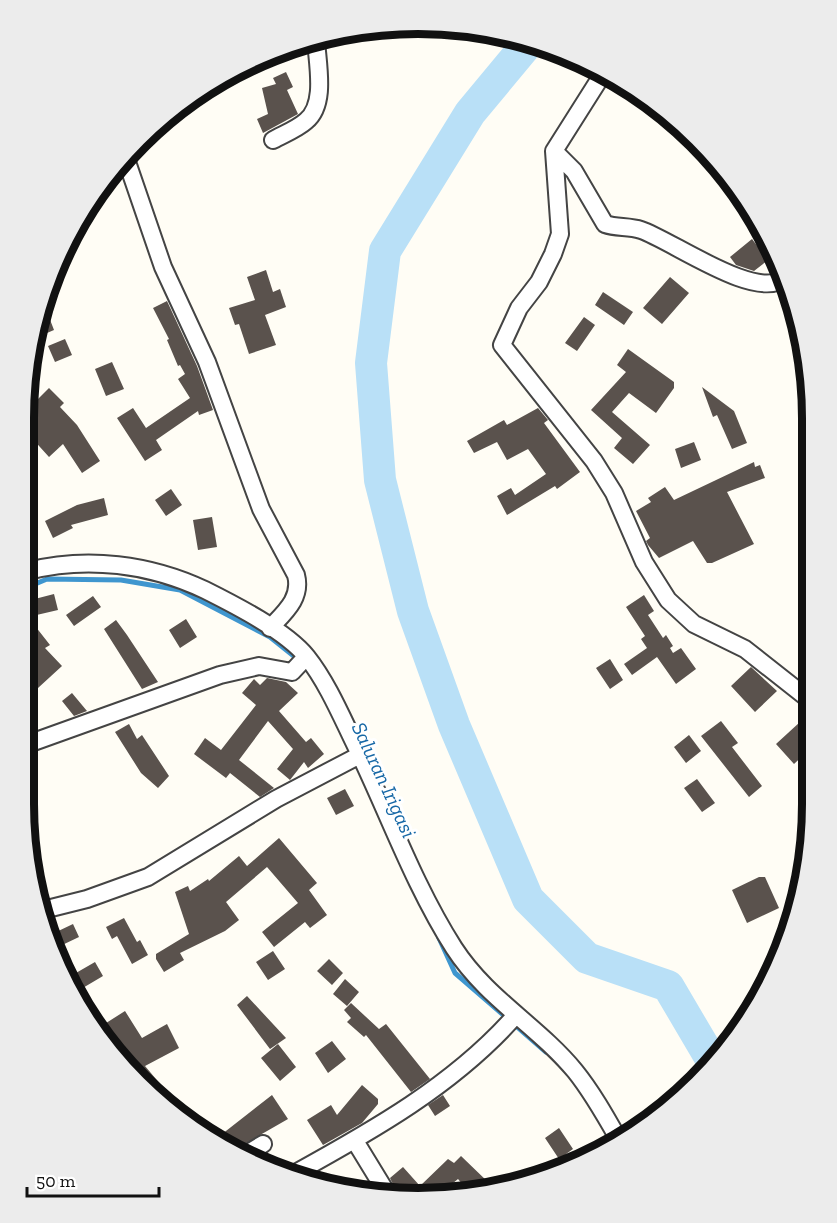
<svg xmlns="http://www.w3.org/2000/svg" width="837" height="1223" font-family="'Zilla Slab',serif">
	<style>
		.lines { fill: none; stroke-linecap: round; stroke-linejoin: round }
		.stream { stroke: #3f96cf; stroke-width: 5 }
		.river { stroke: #b9e0f7; stroke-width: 32 }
		.building { fill: #5a524d }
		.street-casing { stroke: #444; stroke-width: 20 }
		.street { stroke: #fff; stroke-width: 16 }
		.labels { text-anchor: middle; stroke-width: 6; stroke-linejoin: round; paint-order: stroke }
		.water-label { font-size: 21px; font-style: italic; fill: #1768a6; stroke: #fff }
		.rim { fill: none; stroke: #111; stroke-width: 8 }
	</style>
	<rect width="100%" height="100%" fill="#fffdf5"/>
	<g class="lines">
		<path class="stream" d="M 28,587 L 47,579 L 121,580 L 180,590 L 270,637 L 300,661
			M 439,938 L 455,973 L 546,1052"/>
		<path class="river" d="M 529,42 L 470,113 L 385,251 L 371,363 L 380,480 L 413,611 L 454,725 L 528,899 L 587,958 L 668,986 L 714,1064"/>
	</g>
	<path class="building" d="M 286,72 L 293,87 L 287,90 L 298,114 L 263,133 L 257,119 L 268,114 L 262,88 L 276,84 L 273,78 Z
		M 752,239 L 768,260 L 754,271 L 736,265 L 730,257 Z
		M 266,270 L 273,292 L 280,289 L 286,307 L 265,315 L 276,345 L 249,354 L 239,324 L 235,325 L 229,308 L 255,300 L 247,277 Z
		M 670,277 L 689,293 L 662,324 L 643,308 Z
		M 603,292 L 633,312 L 624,325 L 595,305 Z
		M 167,301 L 197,366 L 213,410 L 199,415 L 198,411 L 156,440 L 162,450 L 145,461 L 117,418 L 133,408 L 146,428 L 190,398 L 178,379 L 185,374 L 180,365 L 178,366 L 167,340 L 169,339 L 153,308 Z
		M 44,304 L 54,330 L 33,339 L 37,326 Z
		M 584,317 L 595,325 L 577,351 L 565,343 Z
		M 65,339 L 72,355 L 55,362 L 48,346 Z
		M 628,349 L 674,382 L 674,388 L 656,413 L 629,393 L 612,412 L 650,445 L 633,464 L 614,448 L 622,438 L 591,410 L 626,372 L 617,365 Z
		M 112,362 L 124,389 L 106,396 L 95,369 Z
		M 702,387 L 734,411 L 747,443 L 732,449 L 717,415 L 713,417 Z
		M 49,388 L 64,403 L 60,407 L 77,425 L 100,461 L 82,473 L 63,444 L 49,457 L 30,436 L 30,407 Z
		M 538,408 L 548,420 L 544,423 L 580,472 L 557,489 L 555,486 L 507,515 L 497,496 L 511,488 L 515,495 L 546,474 L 528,449 L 507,460 L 497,442 L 474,453 L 467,441 L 504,420 L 507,425 Z
		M 694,442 L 701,460 L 681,468 L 675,449 Z
		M 754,462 L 755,467 L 760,465 L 765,478 L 727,492 L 754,544 L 712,563 L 707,563 L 693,541 L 659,558 L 648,545 L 646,541 L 650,538 L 636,511 L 651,502 L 648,498 L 665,487 L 674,500 Z
		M 171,489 L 182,505 L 166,516 L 155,500 Z
		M 104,498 L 108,515 L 71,525 L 73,528 L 53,538 L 45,521 L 77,505 Z
		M 212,517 L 217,547 L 198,550 L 193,520 Z
		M 54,594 L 58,610 L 28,617 L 50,645 L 45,648 L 62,666 L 38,688 L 28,677 L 38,668 L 26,653 L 27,601 Z
		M 644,595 L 654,611 L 648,615 L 663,638 L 666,635 L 673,646 L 670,648 L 673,653 L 681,648 L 696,669 L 676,684 L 657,657 L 632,675 L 624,664 L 647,648 L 641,639 L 645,636 L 626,607 Z
		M 93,596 L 101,607 L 74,626 L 66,615 Z
		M 186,619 L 197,637 L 180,648 L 169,630 Z
		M 116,620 L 127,635 L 158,682 L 142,689 L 104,629 Z
		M 610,659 L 623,680 L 610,689 L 596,668 Z
		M 751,667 L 777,691 L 755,712 L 731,686 Z
		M 267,678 L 286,682 L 298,693 L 279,711 L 306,742 L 311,738 L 324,754 L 308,768 L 304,762 L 290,780 L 277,769 L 293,749 L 268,721 L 239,760 L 274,788 L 260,797 L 230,773 L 226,778 L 194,754 L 205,738 L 221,750 L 256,705 L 242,693 L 254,679 L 260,685 Z
		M 72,693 L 87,711 L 74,716 L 62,701 Z
		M 721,721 L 738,743 L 732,747 L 762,786 L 749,797 L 701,736 Z
		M 800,722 L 812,734 L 812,747 L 794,764 L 776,744 Z
		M 129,724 L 137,739 L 142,735 L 169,776 L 158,788 L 141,773 L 115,732 Z
		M 689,735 L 701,751 L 686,763 L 674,747 Z
		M 697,779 L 715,803 L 702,812 L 684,788 Z
		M 345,789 L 354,806 L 336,815 L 327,798 Z
		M 279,838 L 317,883 L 309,890 L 327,915 L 310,928 L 305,922 L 274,947 L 262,932 L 298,903 L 267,867 L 226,902 L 239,920 L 225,931 L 180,953 L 184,960 L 164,972 L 156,959 L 156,954 L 189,934 L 175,892 L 188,886 L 190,891 L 208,879 L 209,881 L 239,856 L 247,866 Z
		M 759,877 L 765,877 L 779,908 L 747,923 L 732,890 Z
		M 124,918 L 137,942 L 140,940 L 148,955 L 132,964 L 117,936 L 112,939 L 106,927 Z
		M 73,924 L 79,937 L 58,947 L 52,934 Z
		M 273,951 L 285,969 L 268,980 L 256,962 Z
		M 329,959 L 343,973 L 332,985 L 317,971 Z
		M 95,962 L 103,976 L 76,992 L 69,977 Z
		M 345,979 L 359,992 L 347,1006 L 333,994 Z
		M 247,996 L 286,1038 L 270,1049 L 237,1005 Z
		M 351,1003 L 379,1029 L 386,1024 L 430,1079 L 411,1092 L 366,1035 L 364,1037 L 347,1022 L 351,1018 L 344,1010 Z
		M 125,1011 L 142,1038 L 167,1024 L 179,1048 L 145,1066 L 166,1091 L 156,1099 L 122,1060 L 103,1025 Z
		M 332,1041 L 346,1059 L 328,1073 L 315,1053 Z
		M 278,1044 L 296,1067 L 280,1081 L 261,1058 Z
		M 362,1085 L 378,1099 L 378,1104 L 362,1123 L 323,1145 L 307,1120 L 331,1105 L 337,1115 Z
		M 272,1095 L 288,1119 L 236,1149 L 217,1138 Z
		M 443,1095 L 450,1106 L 435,1116 L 428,1105 Z
		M 559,1128 L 573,1149 L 559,1159 L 545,1138 Z
		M 461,1156 L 489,1183 L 479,1192 L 469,1192 L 458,1179 L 441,1193 L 398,1195 L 390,1178 L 403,1167 L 420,1186 L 448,1159 L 454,1163 Z"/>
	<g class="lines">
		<defs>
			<path id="street" d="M 604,72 L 554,151 L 560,234 L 553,254 L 539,282 L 519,308 L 502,345 L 594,461 L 614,493 L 644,562 L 668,600 L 694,624 L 745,649 L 811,701
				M 273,140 C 284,134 297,129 306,121 C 327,104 317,63 316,39
				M 554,151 L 574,171 L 605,224 C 616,228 629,226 641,230 C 671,240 757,302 784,278
				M 126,159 L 163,267 L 207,362 L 261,509 L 296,575 C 302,598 285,612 270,628
				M 28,571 C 87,556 150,564 205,590 C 235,605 286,631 307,657 C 326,681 340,713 353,740 C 387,809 413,884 454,948 C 487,999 538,1026 575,1071 C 592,1092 606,1117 619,1140
				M 25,745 L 220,675 L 259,666 L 292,672 L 306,657
				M 39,911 L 87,899 L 148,877 L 276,799 L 360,755
				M 355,1141 L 388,1195
				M 245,1155 L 263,1144
				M 292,1175 C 372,1131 454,1085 515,1016"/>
		</defs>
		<use href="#street" class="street-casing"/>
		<use href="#street" class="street"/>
	</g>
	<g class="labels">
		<g class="water-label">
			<text transform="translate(384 780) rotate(65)" y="7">Saluran Irigasi</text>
		</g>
	</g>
	<path d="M0 0H837V1223H0ZM418 34H418A384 384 0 0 1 802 418V804A384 384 0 0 1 418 1188H418A384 384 0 0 1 34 804V418A384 384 0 0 1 418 34Z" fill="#ececec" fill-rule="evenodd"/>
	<path class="rim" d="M418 34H418A384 384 0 0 1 802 418V804A384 384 0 0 1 418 1188H418A384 384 0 0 1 34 804V418A384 384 0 0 1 418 34Z"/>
	<path d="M27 1187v9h132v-9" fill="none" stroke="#111111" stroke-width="3"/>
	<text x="36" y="1187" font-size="18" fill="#111111" stroke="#ffffff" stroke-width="4.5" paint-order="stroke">50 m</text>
</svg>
